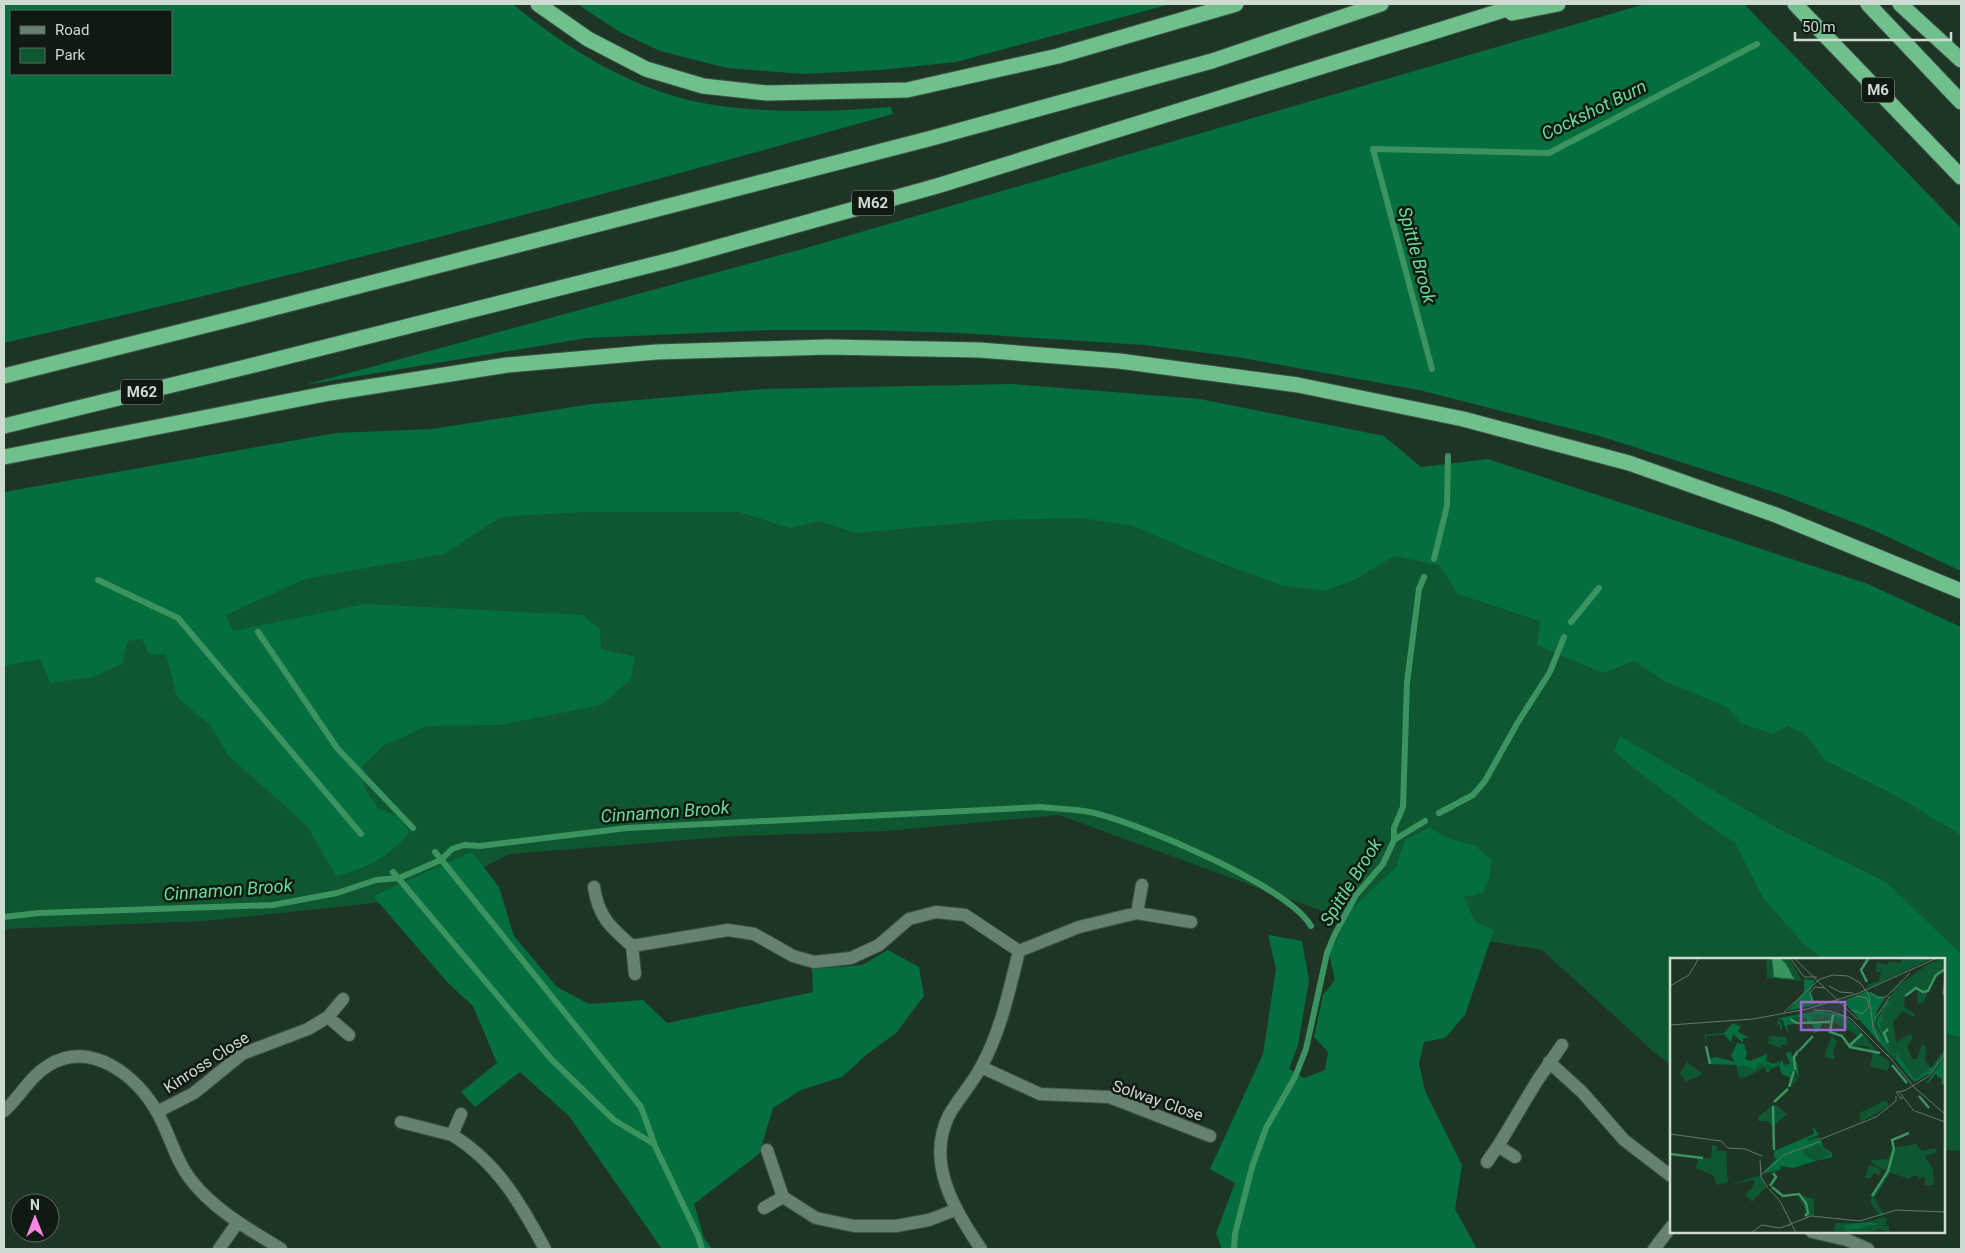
<svg xmlns="http://www.w3.org/2000/svg" width="1965" height="1253" font-family="Roboto,sans-serif">
	<style>
		.green { fill: #0e5731 }
		.forest { fill: #056e3e; fill-rule: evenodd }
		.lines { fill: none; stroke-linecap: round; stroke-linejoin: round }
		.stream { stroke: #3b9360; stroke-width: 6 }
		.street-casing { stroke: #3e5245; stroke-width: 14 }
		.highway-casing { stroke: #3e5245; stroke-width: 17 }
		.street { stroke: #67816f; stroke-width: 12 }
		.highway { stroke: #6fc08d; stroke-width: 15 }
		.labels { text-anchor: middle; stroke-width: 5; stroke-linejoin: round; paint-order: stroke }
		.shield { fill: #101a13; stroke: #94a198; stroke-width: 1 }
		.shield-label { font-size: 15px; font-weight: bold; fill: #cddbd1 }
		.street-label { font-size: 16px; fill: #cddbd1; stroke: #101a13 }
		.water-label { font-size: 18px; font-style: italic; fill: #69dd98; stroke: #101a13 }
		.inset-river { fill: none; stroke: #3b9360; stroke-width: 2.5 }
		.inset-road { fill: none; stroke: #64776a; stroke-width: 1 }
		.view { fill: #9869c5; fill-opacity: 0.15; stroke: #9869c5; stroke-width: 2.5 }
		.inset-edge { fill: none; stroke: #cddbd1; stroke-width: 2.5 }
	</style>
	<rect width="100%" height="100%" fill="#1e3526"/>
	<path class="green" d="M 374,486 L 1280,503 L 1961,741 L 1961,1151 L 1944,1150 L 1944,959 L 1671,959 L 1671,1065 L 1655,1053 L 1542,950 L 1336,916 L 1059,815 L 887,831 L 736,836 L 510,854 L 423,898 L 205,921 L 4,929 L 4,606 Z"/>
	<path class="forest" d="M 4,4 L 513,4 C 565,48 634,90 702,103 C 765,114 829,112 891,107 L 893,114 C 598,197 302,275 4,343 ZM 171,11 L 171,74 L 11,74 L 11,11 Z
		M 577,4 L 1171,4 L 956,62 L 880,70 L 804,74 L 727,68 L 660,51 L 620,32 Z
		M 1645,4 L 1744,4 L 1961,228 L 1961,571 L 1873,530 L 1783,495 L 1600,436 L 1419,390 L 1237,357 L 1144,345 L 959,333 L 866,330 L 771,330 L 587,338 L 305,385 L 806,248 Z
		M 1013,384 L 1200,399 L 1384,436 L 1421,467 L 1488,459 L 1868,584 L 1961,627 L 1961,835 L 1897,796 L 1825,760 L 1804,733 L 1787,726 L 1773,734 L 1741,723 L 1727,707 L 1666,682 L 1634,661 L 1603,673 L 1537,645 L 1540,621 L 1458,594 L 1439,565 L 1394,556 L 1354,580 L 1324,591 L 1281,585 L 1208,558 L 1133,526 L 1081,518 L 998,520 L 855,533 L 820,521 L 790,528 L 739,512 L 582,512 L 501,517 L 444,554 L 305,579 L 226,615 L 233,631 L 365,604 L 582,615 L 600,629 L 601,649 L 635,657 L 631,679 L 601,705 L 501,725 L 427,726 L 383,746 L 363,766 L 365,789 L 379,809 L 397,816 L 410,832 C 389,857 368,868 336,876 L 307,826 L 228,755 L 210,725 L 177,697 L 166,654 L 149,655 L 142,639 L 128,641 L 122,664 L 92,677 L 50,683 L 40,659 L 4,666 L 4,492 L 336,433 L 432,429 L 592,404 L 763,389 Z
		M 1620,736 L 1781,830 L 1886,882 L 1961,954 L 1961,1037 L 1944,1033 L 1944,959 L 1822,959 L 1802,942 L 1763,898 L 1735,843 L 1700,819 L 1614,752 Z
		M 1430,827 L 1446,838 L 1474,845 L 1492,860 L 1489,878 L 1483,893 L 1464,897 L 1475,922 L 1494,930 L 1465,1015 L 1445,1038 L 1424,1042 L 1419,1063 L 1425,1091 L 1462,1165 L 1455,1209 L 1477,1249 L 1222,1249 L 1216,1233 L 1235,1183 L 1210,1169 L 1263,1054 L 1276,969 L 1268,935 L 1302,941 L 1309,980 L 1298,1045 L 1289,1069 L 1304,1078 L 1325,1070 L 1328,1052 L 1314,1037 L 1323,995 L 1335,980 L 1329,954 L 1352,909 L 1396,867 L 1405,840 Z
		M 472,852 L 499,887 L 514,936 L 557,987 L 589,1004 L 643,1000 L 667,1023 L 813,992 L 812,969 L 862,965 L 888,950 L 919,967 L 924,996 L 896,1033 L 866,1055 L 842,1077 L 801,1090 L 773,1108 L 759,1154 L 694,1204 L 704,1238 L 712,1249 L 662,1249 L 569,1116 L 520,1072 L 475,1107 L 461,1092 L 497,1063 L 473,1006 L 448,983 L 373,896 Z"/>
	<g class="lines">
		<path class="stream" d="M 1432,369 L 1373,149 L 1549,153 L 1757,44
			M 1434,559 L 1447,506 L 1448,456
			M 98,580 L 178,618 L 361,834
			M 1571,622 L 1599,588
			M 258,632 L 337,748 L 413,828
			M 1439,813 L 1473,795 L 1485,781 L 1518,722 L 1550,672 L 1564,637
			M 1394,840 L 1425,821
			M 435,852 L 641,1107 L 654,1143
			M 393,872 L 551,1059 L 614,1120 L 654,1144 L 698,1236 L 702,1249
			M 4,917 L 39,913 L 273,905 L 337,893 L 376,880 L 399,878 L 441,860 L 452,849 L 464,845 L 480,846 L 627,828 L 1041,807 C 1057,809 1074,809 1090,812 C 1137,822 1288,886 1311,926
			M 1234,1249 L 1235,1234 L 1252,1167 L 1266,1128 L 1295,1077 L 1306,1049 L 1327,953 L 1334,936 L 1356,895 L 1383,864 L 1394,840 L 1394,828 L 1403,807 L 1407,682 L 1419,589 L 1424,577"/>
		<defs>
			<path id="street" d="M 1142,885 L 1137,913 L 1191,922
				M 594,887 C 598,916 610,927 632,946 L 635,974
				M 632,946 L 728,930 L 754,934 L 793,956 L 814,962 L 851,958 L 879,945 L 909,919 L 936,912 L 965,915 L 1019,951
				M 343,999 L 328,1017 L 349,1035
				M 1549,1062 L 1582,1092 L 1624,1140 L 1671,1176
				M 981,1067 L 1040,1094 L 1109,1097 L 1210,1136
				M 4,1111 C 20,1097 30,1076 49,1065 C 91,1040 136,1075 157,1112 C 170,1134 175,1160 191,1180 C 214,1210 249,1229 281,1249
				M 157,1112 L 194,1093 L 242,1054 L 308,1029 L 328,1017
				M 461,1114 L 452,1135 C 497,1162 521,1204 545,1249
				M 401,1122 L 452,1135
				M 1498,1146 L 1537,1081 L 1562,1045
				M 767,1150 L 783,1197 L 816,1218 L 854,1226 L 896,1226 L 929,1220 L 955,1210
				M 1487,1162 L 1498,1146 L 1515,1157
				M 764,1208 L 783,1197
				M 1812,1232 L 1847,1240 L 1868,1249
				M 219,1249 L 238,1222
				M 981,1249 C 955,1210 925,1163 949,1115 C 958,1099 972,1084 981,1067 C 1001,1031 1009,991 1019,951 L 1079,927 L 1137,913
				M 1654,1249 L 1671,1227"/>
			<path id="highway" d="M 538,4 L 588,39 L 646,69 L 703,86 L 767,93 L 907,90 L 1058,56 L 1236,4
				M 1795,4 L 1961,177
				M 1868,4 L 1961,102
				M 1900,4 L 1961,60
				M 1512,13 L 1558,4
				M 4,376 L 239,317 L 932,138 L 1212,61 L 1381,4
				M 4,426 L 250,366 L 675,259 L 937,186 L 1523,4
				M 4,457 L 330,393 L 507,365 L 656,352 L 828,347 L 979,350 L 1119,361 L 1298,385 L 1463,419 L 1629,463 L 1776,515 L 1961,591"/>
		</defs>
		<use href="#street" class="street-casing"/>
		<use href="#highway" class="highway-casing"/>
		<use href="#street" class="street"/>
		<use href="#highway" class="highway"/>
	</g>
	<g class="labels">
		<g class="shield">
			<rect x="1862" y="77.5" width="32" height="25" rx="4"/>
			<rect x="852" y="190.5" width="42" height="25" rx="4"/>
			<rect x="121" y="379.5" width="42" height="25" rx="4"/>
		</g>
		<g class="shield-label">
			<text x="1878" y="95">M6</text>
			<text x="873" y="208">M62</text>
			<text x="142" y="397">M62</text>
		</g>
		<g class="street-label">
			<text transform="translate(206 1062) rotate(-33)" y="6">Kinross Close</text>
			<text transform="translate(1158 1100) rotate(19)" y="6">Solway Close</text>
		</g>
		<g class="water-label">
			<text transform="translate(1594 110) rotate(-26)" y="6">Cockshot Burn</text>
			<text transform="translate(1417 255) rotate(75)" y="6">Spittle Brook</text>
			<text transform="translate(665 812) rotate(-4)" y="6">Cinnamon Brook</text>
			<text transform="translate(1351 882) rotate(-58)" y="6">Spittle Brook</text>
			<text transform="translate(228 890) rotate(-4)" y="6">Cinnamon Brook</text>
		</g>
	</g>
	<g transform="translate(1670 958)">
		<rect width="275" height="275" fill="#1e3526"/>
		<path d="M 96,0 L 119,0 L 132,23 L 97,20 ZM 232,0 L 263,0 L 199,30 L 197,27 L 209,22 L 211,14 L 206,14 L 207,4 L 217,7 L 216,11 L 219,3 L 230,5 ZM 275,0 L 275,12 L 261,25 L 254,44 L 247,46 L 248,31 L 235,36 L 234,49 L 246,57 L 244,59 L 233,53 L 223,64 L 226,84 L 240,76 L 243,79 L 237,88 L 242,101 L 247,101 L 252,86 L 256,89 L 255,101 L 262,112 L 247,123 L 241,121 L 225,101 L 227,95 L 224,100 L 215,86 L 206,63 L 226,29 L 258,6 ZM 140,55 L 160,55 L 184,65 L 207,93 L 199,92 L 198,88 L 182,88 L 187,77 L 165,65 L 155,62 L 117,63 L 118,59 ZM 162,77 L 167,84 L 163,93 L 165,101 L 154,99 ZM 99,78 L 117,79 L 117,87 L 111,87 L 110,90 L 98,85 ZM 97,94 L 97,102 L 101,106 L 112,102 L 113,106 L 122,106 L 127,122 L 120,129 L 121,119 L 112,116 L 111,107 L 101,110 L 98,116 L 94,109 L 77,119 L 69,120 L 66,109 L 80,103 L 84,107 L 80,108 L 86,111 L 86,106 ZM 203,94 L 217,101 L 220,106 L 217,113 L 200,108 ZM 17,104 L 33,116 L 16,124 L 10,115 ZM 216,142 L 219,148 L 191,164 L 189,155 ZM 104,146 L 117,156 L 103,169 L 97,163 L 88,163 L 88,159 ZM 145,178 L 162,199 L 146,203 L 125,198 L 124,193 L 139,186 L 136,181 ZM 246,186 L 252,193 L 265,190 L 267,194 L 255,198 L 263,211 L 264,227 L 255,227 L 254,218 L 249,221 L 249,218 L 241,218 L 240,221 L 220,215 L 204,240 L 214,256 L 210,258 L 201,246 L 201,239 L 217,213 L 201,205 L 202,202 L 218,201 L 222,190 ZM 42,187 L 47,188 L 47,193 L 56,193 L 58,225 L 47,227 L 43,217 L 26,210 L 28,199 L 41,201 ZM 199,207 L 211,211 L 209,218 L 204,215 L 201,220 L 195,220 ZM 90,217 L 96,229 L 82,244 L 75,236 L 84,228 L 84,222 L 59,227 ZM 128,236 L 144,241 L 144,258 L 135,259 L 136,254 ZM 213,259 L 217,261 L 216,267 L 209,268 L 219,268 L 219,275 L 210,271 L 197,275 L 164,273 L 165,265 L 195,265 Z" fill="#0e5731"/>
		<path d="M 134,21 L 145,22 L 140,33 L 146,46 L 118,53 L 134,34 ZM 197,33 L 215,40 L 207,53 L 205,67 L 224,101 L 173,43 ZM 217,42 L 222,50 L 218,46 L 211,57 L 213,63 L 209,65 L 222,95 L 226,96 L 224,99 L 206,66 ZM 148,53 L 173,57 L 182,65 L 162,57 L 143,56 L 138,57 L 145,59 L 140,64 L 152,66 L 148,74 L 142,75 L 146,72 L 135,59 L 123,59 L 117,63 L 129,65 L 117,67 L 118,75 L 111,60 L 109,63 L 111,65 L 112,69 L 110,73 L 110,65 L 107,68 L 109,60 L 103,61 ZM 63,65 L 71,69 L 67,73 L 79,80 L 73,80 L 73,85 L 63,76 L 61,85 L 54,76 L 36,78 L 35,88 L 35,77 L 54,75 ZM 67,85 L 74,86 L 77,95 L 75,101 L 80,103 L 97,96 L 95,104 L 110,107 L 113,102 L 113,108 L 117,109 L 120,105 L 116,96 L 119,93 L 121,102 L 120,93 L 120,92 L 125,105 L 127,103 L 129,121 L 121,103 L 124,113 L 119,115 L 123,118 L 121,120 L 112,116 L 109,107 L 101,110 L 98,115 L 96,112 L 99,112 L 102,108 L 97,106 L 94,109 L 93,105 L 87,105 L 86,112 L 72,107 L 67,110 L 67,107 L 40,106 L 38,101 L 47,99 L 65,104 L 61,98 ZM 275,91 L 275,96 L 261,115 L 244,124 L 225,101 L 227,95 L 245,122 L 263,108 ZM 275,99 L 274,126 L 270,126 L 272,122 L 266,116 L 258,125 L 256,125 ZM 143,168 L 149,177 L 136,181 L 139,184 L 150,179 L 153,189 L 162,195 L 162,199 L 150,202 L 160,196 L 148,186 L 142,189 L 144,193 L 140,190 L 133,193 L 134,197 L 146,203 L 123,210 L 110,208 L 111,211 L 103,214 L 103,208 L 102,214 L 93,215 L 107,200 L 104,200 L 104,193 L 144,176 ZM 198,264 L 208,266 L 177,273 L 174,267 Z" fill="#056e3e"/>
		<path d="M 102,0 L 110,0 L 116,6 L 124,21 L 104,19 Z" fill="#3b9360"/>
		<path class="inset-river" d="M 197,24 L 191,12 L 198,1M 235,38 L 246,30 L 253,34 L 258,33 L 266,17 L 275,11M 163,57 L 160,74 L 172,78 L 180,89 L 210,95M 120,61 L 127,65 L 160,64M 218,85 L 214,75 L 218,71M 180,87 L 192,76M 36,88 L 40,106M 129,93 L 143,78M 222,107 L 237,125M 125,112 L 124,99 L 128,93M 119,129 L 124,113M 249,138 L 259,150M 104,144 L 118,131M 103,148 L 104,192M 0,196 L 33,200M 100,228 L 106,219 L 103,215M 102,229 L 113,238 L 129,236 L 136,245 L 138,255 L 135,258M 202,238 L 218,213 L 224,191 L 222,182 L 239,175"/>
		<path class="inset-road" d="M 120,0 L 134,19 L 147,19M 124,0 L 188,62M 0,28 L 19,17 L 29,0M 159,28 L 170,34 L 183,35M 200,34 L 207,40 L 216,39 L 240,15M 273,37 L 275,20M 151,46 L 142,43 L 140,35 L 145,29 L 155,30M 143,52 L 160,53 L 180,60 L 219,99M 182,52 L 192,56 L 199,49 L 197,40 L 186,38M 114,54 L 150,21 L 163,17 L 178,18 L 190,25 L 199,37 L 203,70 L 209,83M 205,61 L 220,38M 0,67 L 83,61 L 137,51 L 189,35 L 267,0M 217,96 L 245,130 L 275,156M 228,133 L 233,138 L 231,141 L 226,134 L 227,134 L 233,133 L 236,132 L 259,118 L 275,97M 233,139 L 244,153M 245,153 L 275,164M 0,176 L 51,183 L 58,190 L 75,191 L 92,198M 151,181 L 206,159 L 226,143 L 226,138M 90,202 L 91,219 L 98,230M 91,217 L 114,197 L 151,183M 99,231 L 110,243 L 126,275M 118,267 L 141,258 L 190,263 L 226,252 L 275,254M 81,275 L 92,267 L 109,270 L 120,267"/>
		<path class="view" d="M 131,44 L 175,44 L 175,72 L 131,72 Z"/>
		<rect width="275" height="275" class="inset-edge"/>
	</g>
	<rect width="1965" height="1253" fill="none" stroke="#cddbd1" stroke-width="10"/>
	<rect x="10" y="10" width="162" height="65" fill="#101a13" stroke="#5c675f"/>
	<rect x="20" y="26" width="25" height="8" fill="#67816f" stroke="#5c675f"/>
	<text x="55" y="35" font-size="15" fill="#cddbd1">Road</text>
	<rect x="20" y="48" width="25" height="15" fill="#0e5731" stroke="#5c675f"/>
	<text x="55" y="60" font-size="15" fill="#cddbd1">Park</text>
	<g transform="translate(35 1218)"><circle r="24" fill="#101a13" stroke="#5c675f"/>
	<path d="M0-4L9 19L0 12L-9 19Z" fill="#fc86e4"/>
	<text y="-8" font-size="14" font-weight="bold" text-anchor="middle" fill="#cddbd1">N</text>
	</g>
	<path d="M1795 32v8h156v-8" fill="none" stroke="#cddbd1" stroke-width="2.5"/>
	<text x="1802" y="32" font-size="15" fill="#cddbd1" stroke="#101a13" stroke-width="4" paint-order="stroke">50 m</text>
</svg>
